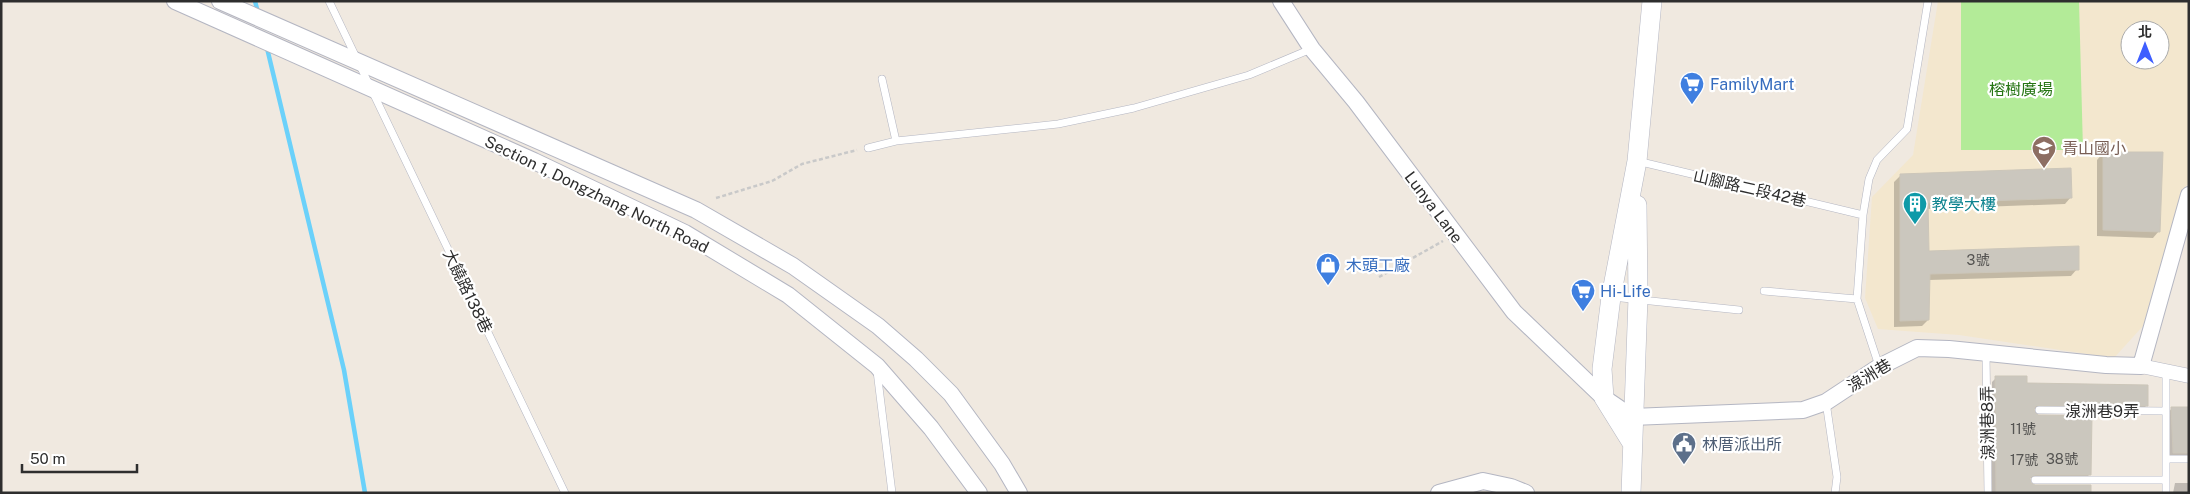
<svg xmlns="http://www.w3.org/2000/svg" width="2190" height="494" font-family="'Public Sans','Noto Sans TC',sans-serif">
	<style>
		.education { fill: #f3e7ce; fill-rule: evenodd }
		.green { fill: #b3eb98 }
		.shadow { fill: #0003 }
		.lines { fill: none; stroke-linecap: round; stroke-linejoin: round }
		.stream { stroke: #6bd1fa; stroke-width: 4.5 }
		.building { fill: #cbc7be; stroke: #ccc6b9 }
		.service-casing { stroke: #b4b6c2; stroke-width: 8 }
		.minor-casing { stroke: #b4b6c2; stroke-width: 15 }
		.tertiary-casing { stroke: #b4b6c2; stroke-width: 18 }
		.secondary-casing { stroke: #b4b6c2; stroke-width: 20 }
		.path { stroke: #c9c9c9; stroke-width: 2.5; stroke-dasharray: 4 2.5; stroke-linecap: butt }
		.service { stroke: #fff; stroke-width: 7 }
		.minor { stroke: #fff; stroke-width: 14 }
		.tertiary { stroke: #fff; stroke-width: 16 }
		.secondary { stroke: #fff; stroke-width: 19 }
		.labels { text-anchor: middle; stroke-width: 4.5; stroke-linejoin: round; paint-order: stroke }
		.number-label { font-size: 14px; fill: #555452 }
		.shop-label { font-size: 16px; fill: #366cbe; stroke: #fff; text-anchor: start }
		.park-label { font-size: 16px; fill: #267514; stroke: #fff }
		.education-label { font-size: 16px; fill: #785e54; stroke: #fff; text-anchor: start }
		.street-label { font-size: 16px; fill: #2e2e2e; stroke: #fff }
		.culture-label { font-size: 16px; fill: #0d838f; stroke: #fff; text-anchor: start }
		.service-label { font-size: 16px; fill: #4e5e75; stroke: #fff; text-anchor: start }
	</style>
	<rect width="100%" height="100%" fill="#f0e9e0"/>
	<path class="education" d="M 1938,1 L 2189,1 L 2189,183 L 2183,189 L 2143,326 L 2114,358 L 1959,335 L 1878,329 L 1865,298 L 1872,197 L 1913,155 ZM 2130,30 L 2160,30 L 2160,60 L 2130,60 Z"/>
	<path class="green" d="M 1961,1 L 2079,1 L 2083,150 L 1961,150 Z"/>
	<path class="shadow" d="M 2103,153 L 2159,231 L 2153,238 L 2097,236 L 2097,160 Z
		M 1901,175 L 2071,197 L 2065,204 L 1927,209 L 1928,252 L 2077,269 L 2071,276 L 1929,280 L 1928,320 L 1922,326 L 1894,327 L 1894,182 Z
		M 1996,378 L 2026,384 L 2147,405 L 2143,409 L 2031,409 L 2090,474 L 2086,478 L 2030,478 L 2030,484 L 2035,487 L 2090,493 L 1992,493 L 1992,382 Z
		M 2172,408 L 2189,409 L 2189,457 L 2169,457 L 2168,413 Z
		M 2175,483 L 2189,483 L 2189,493 L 2173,493 Z"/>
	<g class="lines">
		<path class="stream" d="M 255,1 L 258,13
			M 267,48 L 344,370 L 365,493"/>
	</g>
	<path class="building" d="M 2103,152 L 2163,152 L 2160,232 L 2103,230 Z
		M 2071,168 L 2072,198 L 1928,203 L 1929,251 L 2079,246 L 2079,270 L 1930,274 L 1929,320 L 1900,321 L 1900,174 Z
		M 1995,376 L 2027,376 L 2027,383 L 2148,385 L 2148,406 L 2036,406 L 2034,410 L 2038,415 L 2092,416 L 2091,475 L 2035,475 L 2030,478 L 2031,483 L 2035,485 L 2091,485 L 2091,493 L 1996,493 Z
		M 2171,407 L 2189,407 L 2189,453 L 2173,453 Z"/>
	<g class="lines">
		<defs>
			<path id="service" d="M 329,1 L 565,493
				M 882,79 L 896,141
				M 868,148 L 896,141 L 1058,124 L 1134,108 L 1249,75 L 1311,49
				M 1637,161 L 1863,215
				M 1764,291 L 1857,299
				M 1612,297 L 1739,310
				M 1986,354 L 1988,493
				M 1879,366 L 1857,299 L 1863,215 L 1869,179 L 1877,160 L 1907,129 L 1928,1
				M 877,371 L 892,493
				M 1826,402 L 1837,477 L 1835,493
				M 2039,410 L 2166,411
				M 2166,459 L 2189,459
				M 2035,480 L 2166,480
				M 2166,493 L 2166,371"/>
			<path id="minor" d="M 2141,366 L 2189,376"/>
			<path id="tertiary" d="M 175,1 L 534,161 L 685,233 L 788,295 L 877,366 L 931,428 L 979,493
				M 220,1 L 696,210 L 793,266 L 878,326 L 916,359 L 951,394 L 1002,464 L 1019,493
				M 1281,1 L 1312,49 L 1356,102 L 1514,312 L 1604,398 L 1632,417 L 1803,410 L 1826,402 L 1879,367 L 1917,348 L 1949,349 L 2106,365 L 2141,366 L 2189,195
				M 1439,493 L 1483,481 L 1511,487 L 1526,493"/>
			<path id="secondary" d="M 1632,443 L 1604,398 L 1602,369 L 1611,297 L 1637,161 L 1652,1
				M 1631,493 L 1638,298 L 1637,205"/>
		</defs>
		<use href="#service" class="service-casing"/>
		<use href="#minor" class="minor-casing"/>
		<use href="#tertiary" class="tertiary-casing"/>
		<use href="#secondary" class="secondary-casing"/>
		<path class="path" d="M 716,198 L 772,181 L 802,164 L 857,150
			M 1379,277 L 1443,241"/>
		<use href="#service" class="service"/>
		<use href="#minor" class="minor"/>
		<use href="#tertiary" class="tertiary"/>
		<use href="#secondary" class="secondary"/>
	</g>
	<defs>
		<symbol id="supermarket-pin" viewBox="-11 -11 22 30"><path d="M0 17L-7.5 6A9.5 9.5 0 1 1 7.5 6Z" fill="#3f7fe0" stroke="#fff"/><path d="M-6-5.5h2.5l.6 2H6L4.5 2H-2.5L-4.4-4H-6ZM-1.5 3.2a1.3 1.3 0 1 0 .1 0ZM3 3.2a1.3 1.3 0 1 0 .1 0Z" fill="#fff"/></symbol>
		<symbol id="school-pin" viewBox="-11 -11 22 30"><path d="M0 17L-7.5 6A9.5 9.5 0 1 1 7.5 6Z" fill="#8d6e63" stroke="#fff"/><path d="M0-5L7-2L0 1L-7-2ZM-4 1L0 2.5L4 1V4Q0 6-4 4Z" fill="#fff"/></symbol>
		<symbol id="building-pin" viewBox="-11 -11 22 30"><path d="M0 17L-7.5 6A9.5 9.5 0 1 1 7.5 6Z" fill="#0f9aa8" stroke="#fff"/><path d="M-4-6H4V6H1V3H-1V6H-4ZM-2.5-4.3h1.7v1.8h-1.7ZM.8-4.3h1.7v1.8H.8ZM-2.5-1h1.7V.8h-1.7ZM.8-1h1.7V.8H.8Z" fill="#fff"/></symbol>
		<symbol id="shop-pin" viewBox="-11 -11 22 30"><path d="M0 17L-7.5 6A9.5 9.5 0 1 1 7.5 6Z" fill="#3f7fe0" stroke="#fff"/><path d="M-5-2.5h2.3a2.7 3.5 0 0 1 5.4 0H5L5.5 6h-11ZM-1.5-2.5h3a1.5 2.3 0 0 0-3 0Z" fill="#fff"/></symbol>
		<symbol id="civic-pin" viewBox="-11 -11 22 30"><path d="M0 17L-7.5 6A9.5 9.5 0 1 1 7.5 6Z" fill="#5c6f8a" stroke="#fff"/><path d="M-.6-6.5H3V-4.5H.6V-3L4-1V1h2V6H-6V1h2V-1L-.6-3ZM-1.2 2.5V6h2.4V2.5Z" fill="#fff"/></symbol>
	</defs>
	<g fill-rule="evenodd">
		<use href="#supermarket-pin" x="1678" y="70" width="28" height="38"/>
		<use href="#school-pin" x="2030" y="134" width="28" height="38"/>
		<use href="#building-pin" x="1901" y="190" width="28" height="38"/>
		<use href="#shop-pin" x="1314" y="251" width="28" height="38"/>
		<use href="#supermarket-pin" x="1569" y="277" width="28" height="38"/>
		<use href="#civic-pin" x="1670" y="430" width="28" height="38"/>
	</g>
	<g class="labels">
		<g class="number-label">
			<text x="1978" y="265">3號</text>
			<text x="2023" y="434">11號</text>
			<text x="2062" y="464">38號</text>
			<text x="2024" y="465">17號</text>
		</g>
		<g class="shop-label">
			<text x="1710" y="90">FamilyMart</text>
			<text x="1346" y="271">木頭工廠</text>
			<text x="1600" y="297">Hi-Life</text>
		</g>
		<g class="park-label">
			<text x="2021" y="95">榕樹廣場</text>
		</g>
		<g class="education-label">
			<text x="2062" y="154">青山國小</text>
		</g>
		<g class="street-label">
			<text transform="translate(1750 188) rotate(13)" y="6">山腳路二段42巷</text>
			<text transform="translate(597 194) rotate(26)" y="6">Section 1, Dongzhang North Road</text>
			<text transform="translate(1434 207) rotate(53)" y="6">Lunya Lane</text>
			<text transform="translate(468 291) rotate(64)" y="6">大饒路138巷</text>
			<text transform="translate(1869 375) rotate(-31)" y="6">湶洲巷</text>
			<text x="2102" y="417">湶洲巷9弄</text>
			<text transform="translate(1987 423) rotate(-91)" y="6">湶洲巷8弄</text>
		</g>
		<g class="culture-label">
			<text x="1932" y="210">教學大樓</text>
		</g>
		<g class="service-label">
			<text x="1702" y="450">林厝派出所</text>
		</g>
	</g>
	<rect width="2190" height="494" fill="none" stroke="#2e2e2e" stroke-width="5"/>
	<g transform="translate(2145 45)"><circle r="24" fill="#ffffff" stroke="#ababab"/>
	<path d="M0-4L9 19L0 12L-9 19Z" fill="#3e5eff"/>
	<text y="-8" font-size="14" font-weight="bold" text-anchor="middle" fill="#2e2e2e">北</text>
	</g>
	<path d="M22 464v8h115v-8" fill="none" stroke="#2e2e2e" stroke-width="2.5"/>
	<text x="30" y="464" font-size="15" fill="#2e2e2e" stroke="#ffffff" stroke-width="4" paint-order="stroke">50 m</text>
</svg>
